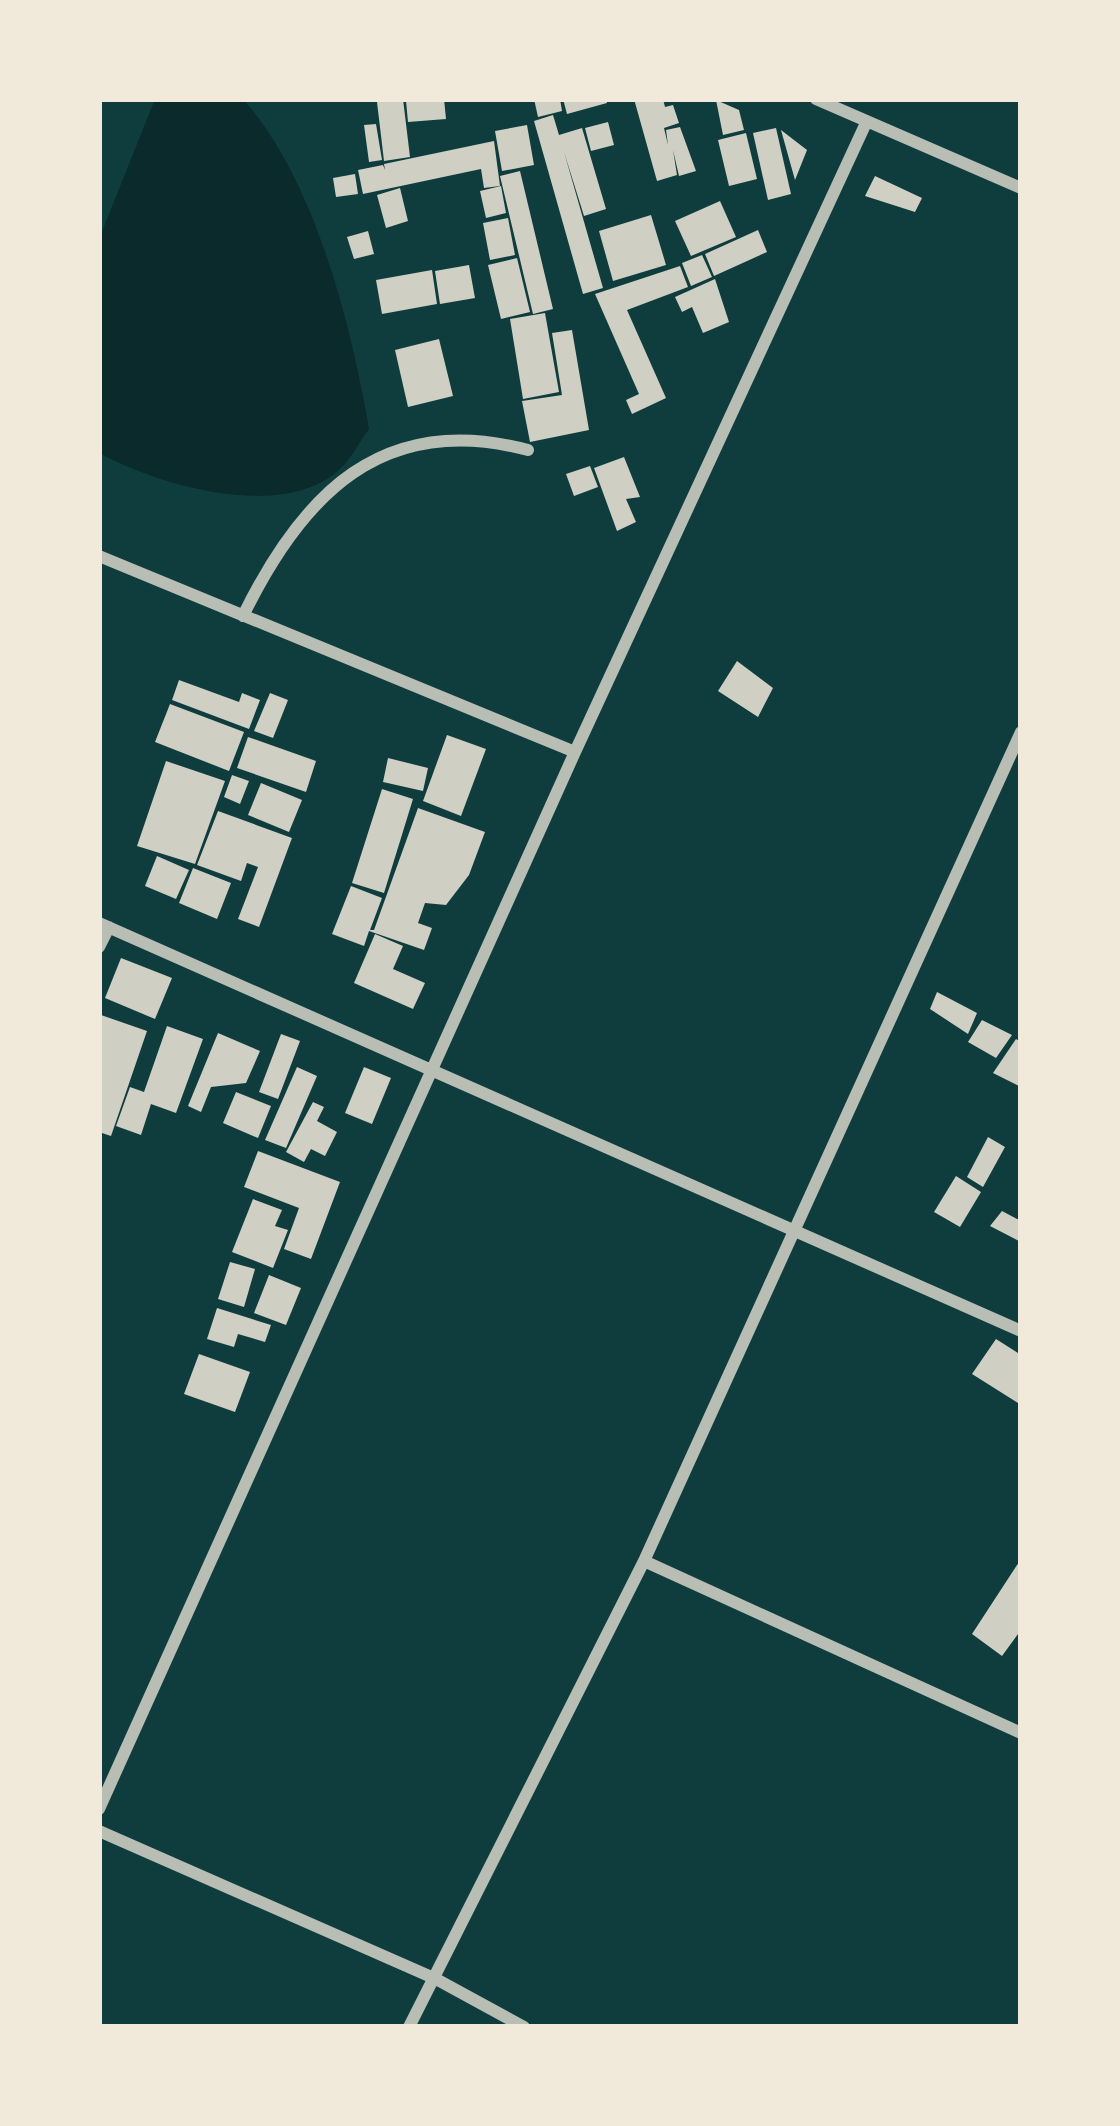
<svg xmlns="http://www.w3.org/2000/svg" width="1120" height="2126" font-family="Barlow,sans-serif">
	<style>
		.water { fill: #0a2a2b }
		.building { fill: #cfcfc3 }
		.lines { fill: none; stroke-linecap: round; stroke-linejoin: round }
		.minor { stroke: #b8beb3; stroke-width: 12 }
	</style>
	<rect width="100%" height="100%" fill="#0f3d3e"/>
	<path class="water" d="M 155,99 L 243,99 C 315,180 351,324 369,429 C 360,441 352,457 341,468 C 284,523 158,485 99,453 L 99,239 Z"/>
	<path class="building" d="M 403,99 L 410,157 L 384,161 L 377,102 Z
		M 427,99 L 444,99 L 446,119 L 408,122 L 406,101 Z
		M 534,99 L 560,99 L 562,111 L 538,117 Z
		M 563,99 L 606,99 L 607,103 L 567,114 Z
		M 634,99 L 663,99 L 665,107 L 673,105 L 679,123 L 664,128 L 668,145 L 666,130 L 680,127 L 696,171 L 679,176 L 673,150 L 677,175 L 657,181 Z
		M 716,100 L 739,110 L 744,130 L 723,135 Z
		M 553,115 L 559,135 L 582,128 L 606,209 L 584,216 L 564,152 L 603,288 L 583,294 L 534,121 Z
		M 608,122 L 614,145 L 591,151 L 585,128 Z
		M 376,124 L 382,160 L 369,162 L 364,125 Z
		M 527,125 L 534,165 L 502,171 L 495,131 Z
		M 776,128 L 791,194 L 768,200 L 753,133 Z
		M 781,130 L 807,150 L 795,180 Z
		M 746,133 L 757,179 L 729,186 L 718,140 Z
		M 494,141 L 500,186 L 484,188 L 481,169 L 363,194 L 358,170 L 383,165 L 385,170 L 384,164 Z
		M 520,171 L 553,309 L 533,314 L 500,176 Z
		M 355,174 L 358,194 L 336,197 L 333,178 Z
		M 875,176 L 922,198 L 915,212 L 865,196 Z
		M 501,186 L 506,213 L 486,218 L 480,191 Z
		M 400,188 L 408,221 L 386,228 L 377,195 Z
		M 720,201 L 736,237 L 691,256 L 675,221 Z
		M 651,215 L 666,265 L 613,281 L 599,231 Z
		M 508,218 L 515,255 L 490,260 L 483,223 Z
		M 758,230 L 767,252 L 714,276 L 705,254 Z
		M 368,231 L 374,254 L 354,259 L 347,237 Z
		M 702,255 L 712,277 L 691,286 L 682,263 Z
		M 517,258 L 530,312 L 501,319 L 488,265 Z
		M 469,265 L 475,298 L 440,304 L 435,271 Z
		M 680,266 L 688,287 L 627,310 L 666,398 L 632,414 L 626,400 L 639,394 L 595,294 Z
		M 432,270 L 437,304 L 382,314 L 376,280 Z
		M 715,279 L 729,322 L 703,333 L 692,307 L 682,312 L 675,297 Z
		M 545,313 L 559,392 L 523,399 L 510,319 Z
		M 572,330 L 589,430 L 530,442 L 522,401 L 562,395 L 552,333 Z
		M 439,339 L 453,396 L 408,407 L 395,350 Z
		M 624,457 L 640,497 L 626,499 L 636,522 L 617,531 L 594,468 Z
		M 590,466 L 598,487 L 574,496 L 566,474 Z
		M 737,661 L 773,688 L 758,717 L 718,691 Z
		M 179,680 L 239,702 L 242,693 L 260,700 L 249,729 L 172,700 Z
		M 270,693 L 288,700 L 273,738 L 254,731 Z
		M 170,704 L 244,732 L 229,771 L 155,742 Z
		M 447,735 L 486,749 L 461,816 L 423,801 Z
		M 248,737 L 316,761 L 306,792 L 237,768 Z
		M 388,758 L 428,768 L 423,791 L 383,782 Z
		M 166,761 L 225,781 L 195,864 L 137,846 Z
		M 232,775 L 249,781 L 240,804 L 224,797 Z
		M 261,783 L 302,800 L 289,832 L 248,815 Z
		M 382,789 L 413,799 L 384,893 L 352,883 Z
		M 418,808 L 485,832 L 469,875 L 446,905 L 425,903 L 418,923 L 432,928 L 424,950 L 369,931 L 364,946 L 332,934 L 351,886 L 382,898 L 370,930 L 374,930 Z
		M 218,811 L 292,838 L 259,927 L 238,919 L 258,867 L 247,863 L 241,881 L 197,865 Z
		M 157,856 L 189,870 L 176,899 L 145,886 Z
		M 193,868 L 231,883 L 217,919 L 179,903 Z
		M 375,934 L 403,946 L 393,969 L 425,983 L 413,1009 L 354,983 Z
		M 121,958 L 172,978 L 155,1019 L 105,998 Z
		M 937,992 L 977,1013 L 968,1034 L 930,1009 Z
		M 101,1015 L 147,1031 L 111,1136 L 99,1132 Z
		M 982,1020 L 1012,1035 L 996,1058 L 968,1042 Z
		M 167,1026 L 203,1039 L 176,1113 L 151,1104 L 141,1135 L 116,1126 L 130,1087 L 144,1092 Z
		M 218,1033 L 260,1051 L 246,1083 L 211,1087 L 201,1112 L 188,1106 Z
		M 281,1034 L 300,1041 L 278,1099 L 259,1092 Z
		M 1016,1039 L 1021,1042 L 1021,1087 L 993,1073 Z
		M 297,1067 L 317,1076 L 286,1148 L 265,1140 Z
		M 364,1067 L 391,1078 L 372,1124 L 345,1113 Z
		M 236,1092 L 271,1106 L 258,1138 L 223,1123 Z
		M 313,1102 L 324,1107 L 317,1121 L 337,1132 L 325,1156 L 311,1149 L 304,1162 L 286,1152 Z
		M 988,1137 L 1005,1147 L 983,1187 L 967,1177 Z
		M 258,1151 L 340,1182 L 311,1259 L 284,1249 L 299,1208 L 244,1187 Z
		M 956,1176 L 981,1192 L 960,1227 L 934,1212 Z
		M 253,1199 L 282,1210 L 275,1226 L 288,1230 L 273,1268 L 232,1252 Z
		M 1002,1211 L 1021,1221 L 1021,1242 L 990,1226 Z
		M 230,1262 L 255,1269 L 244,1307 L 218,1299 Z
		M 269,1275 L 301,1288 L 286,1325 L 254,1313 Z
		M 217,1308 L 271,1325 L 265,1342 L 238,1334 L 234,1347 L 207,1339 Z
		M 996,1339 L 1021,1355 L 1021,1405 L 972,1374 Z
		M 199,1354 L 250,1372 L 235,1412 L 184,1394 Z
		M 1021,1559 L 1021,1630 L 1002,1656 L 972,1634 Z"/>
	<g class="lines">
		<path class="minor" d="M 816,99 L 1021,188
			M 99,556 L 575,752
			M 243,616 C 302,495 382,411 528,450
			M 99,923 L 1021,1331
			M 99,947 L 109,927
			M 644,1561 L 1021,1733
			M 99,1809 L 575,752 L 866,123
			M 99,1831 L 436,1979 L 524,2027
			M 409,2027 L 644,1561 L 1021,732"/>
	</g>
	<rect width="1120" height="2126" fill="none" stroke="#f1e9da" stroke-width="204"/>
</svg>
